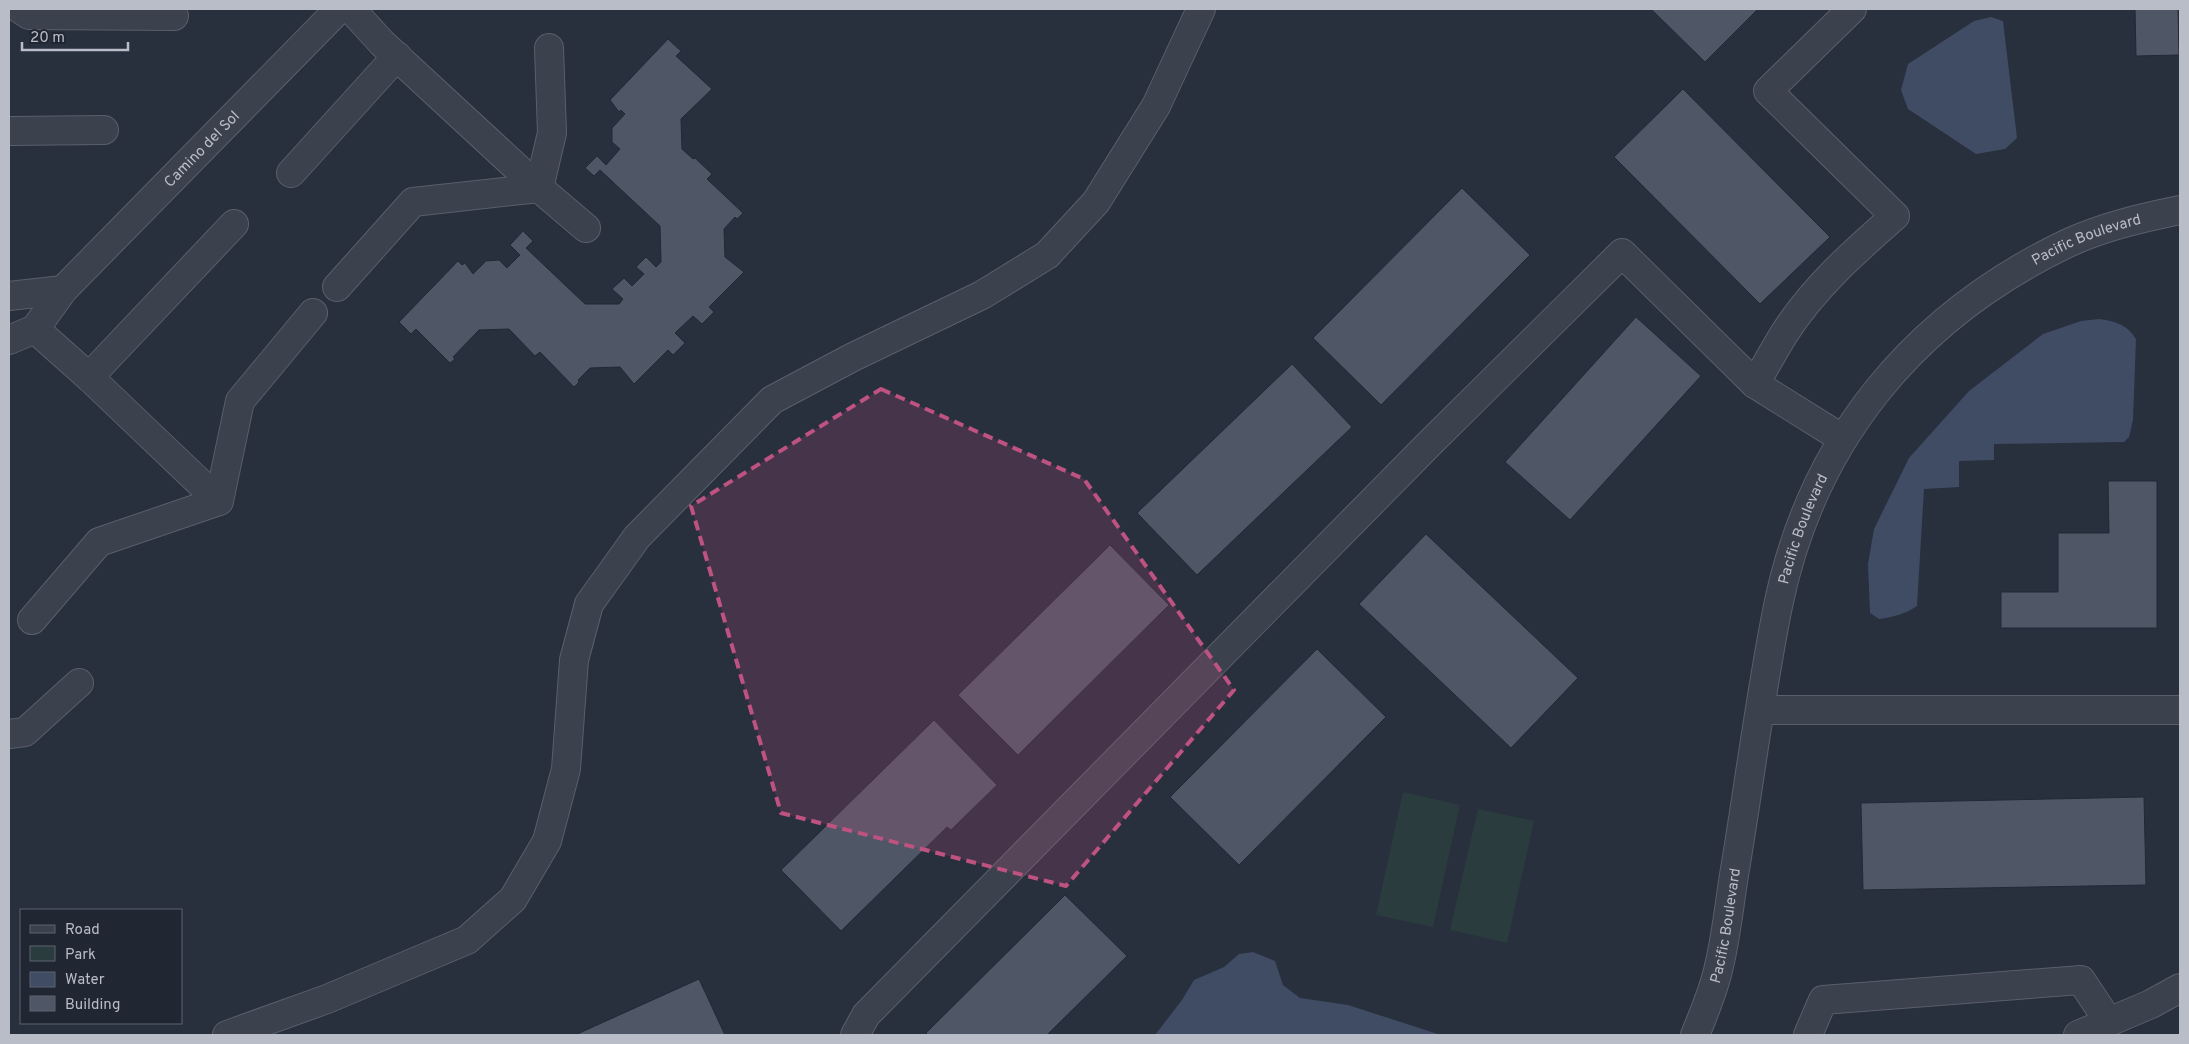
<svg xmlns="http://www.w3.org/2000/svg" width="2189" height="1044" font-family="Overpass,sans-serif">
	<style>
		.green { fill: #2b3c3f }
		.water { fill: #404c64 }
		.building { fill: #4f5766; stroke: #232835 }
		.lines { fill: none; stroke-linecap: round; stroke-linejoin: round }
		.minor-casing { stroke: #5a5f6b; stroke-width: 30 }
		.minor { stroke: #3c414e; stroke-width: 28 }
		.marked { fill: #be5281; fill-opacity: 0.2; stroke: #be5281; stroke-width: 4; stroke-dasharray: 10 6; stroke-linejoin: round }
		.labels { text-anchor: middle; stroke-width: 5; stroke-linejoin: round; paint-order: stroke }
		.street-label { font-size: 15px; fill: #b8bdc8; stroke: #212633 }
	</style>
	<rect width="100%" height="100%" fill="#282f3d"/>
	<path class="green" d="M 1403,792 L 1460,805 L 1433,927 L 1376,915 Z
		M 1478,809 L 1534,821 L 1507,943 L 1450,930 Z"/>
	<path class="water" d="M 1991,17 L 2003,21 L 2017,138 L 2005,149 L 1976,154 L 1908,109 L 1901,90 L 1908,64 L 1974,21 Z
		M 2099,319 C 2115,321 2128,325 2136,339 L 2133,420 L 2129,437 L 2124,442 L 1994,444 L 1994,460 L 1959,461 L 1959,487 L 1924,489 L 1917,606 C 1905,614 1894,617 1879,619 L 1870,613 L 1868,564 L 1874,529 L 1909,458 L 1969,391 L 2043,334 L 2081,321 Z
		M 1253,952 L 1275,961 L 1283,985 L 1300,998 L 1348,1005 L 1441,1035 L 1155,1035 L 1182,1000 L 1194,980 L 1224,967 L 1239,954 Z"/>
	<path class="building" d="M 1651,9 L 1758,9 L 1705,62 Z
		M 2135,9 L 2178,9 L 2179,55 L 2136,56 Z
		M 668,39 L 681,51 L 676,56 L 712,89 L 681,119 L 682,149 L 693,159 L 695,158 L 712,174 L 707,179 L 743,213 L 737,219 L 735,217 L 724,229 L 725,257 L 744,272 L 709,307 L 714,312 L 702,324 L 693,316 L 675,333 L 685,343 L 673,355 L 668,350 L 634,384 L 620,367 L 590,368 L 578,380 L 579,382 L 574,387 L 540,352 L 535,356 L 509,329 L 479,330 L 453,357 L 455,359 L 450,363 L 416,329 L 411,334 L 399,322 L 458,261 L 462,265 L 465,263 L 473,274 L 486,261 L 499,260 L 507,268 L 520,255 L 510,245 L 523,231 L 533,241 L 526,248 L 585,304 L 619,304 L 623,299 L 612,289 L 624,278 L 632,286 L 644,274 L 636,267 L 646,257 L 656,267 L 661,262 L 660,226 L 600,170 L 594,176 L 585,168 L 597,156 L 606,165 L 620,149 L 612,142 L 612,128 L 625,114 L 621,110 L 619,112 L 610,100 Z
		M 1683,89 L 1830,237 L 1760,304 L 1614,157 Z
		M 1462,188 L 1530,255 L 1381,405 L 1313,338 Z
		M 1636,317 L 1701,376 L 1570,520 L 1505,462 Z
		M 1292,364 L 1352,427 L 1197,575 L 1137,513 Z
		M 2108,481 L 2157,481 L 2157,628 L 2001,628 L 2001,592 L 2058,592 L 2058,533 L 2109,533 Z
		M 1426,534 L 1578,678 L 1511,748 L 1359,604 Z
		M 1110,545 L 1169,605 L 1018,755 L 958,695 Z
		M 1317,649 L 1386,717 L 1239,865 L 1170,797 Z
		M 934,720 L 997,785 L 951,830 L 947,827 L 841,931 L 781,870 Z
		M 2144,797 L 2146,885 L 1863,890 L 1861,803 Z
		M 1065,895 L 1127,956 L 1047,1035 L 928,1035 L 926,1033 Z
		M 699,979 L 725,1035 L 575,1035 Z"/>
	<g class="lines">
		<defs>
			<g id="minor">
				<path d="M 20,9 L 29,15 L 174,16"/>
				<path d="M 351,9 L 382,43 L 539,188 L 586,228"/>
				<path d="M 9,131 L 104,130"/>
				<path d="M 291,173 L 397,56"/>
				<path d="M 337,287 L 413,202 L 539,188 L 552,133 L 549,48"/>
				<path d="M 9,296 L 63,290"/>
				<path d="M 35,329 L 89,377 L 219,501"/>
				<path id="s1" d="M 9,340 L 35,329 L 63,290 L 339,9"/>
				<path d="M 89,377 L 234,224"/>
				<path d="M 1755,384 C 1765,367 1774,350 1784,334 C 1813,288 1855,251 1895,216 L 1768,91 L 1852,9"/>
				<path d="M 32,620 L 99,542 L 219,501 L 240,401 L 313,313"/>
				<path d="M 1761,710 L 2180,710"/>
				<path d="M 9,734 L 25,732 L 79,683"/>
				<path d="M 227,1035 L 327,999 L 467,940 L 513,899 L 547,841 L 566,769 L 574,660 L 589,604 L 637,537 L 772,400 L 853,357 L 982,295 L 1047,255 L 1096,202 L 1156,106 L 1201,9"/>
				<path d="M 855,1035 L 866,1015 L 1429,444 L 1622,253 L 1755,384 L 1843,439"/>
				<path id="s2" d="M 1695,1035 C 1704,1013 1714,990 1719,966 C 1727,933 1730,897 1736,863 C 1750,778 1761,690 1778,606 C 1812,440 1914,317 2066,244 C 2102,227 2141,218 2180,210"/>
				<path d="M 1808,1035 L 1823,1000 L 2081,980 L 2109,1022"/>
				<path d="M 2078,1035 L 2151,1004 L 2180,988"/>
			</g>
		</defs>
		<use href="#minor" class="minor-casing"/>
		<use href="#minor" class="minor"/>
	</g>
	<path class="marked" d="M 881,389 L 1084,479 L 1234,690 L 1066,886 L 781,813 L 691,506 Z"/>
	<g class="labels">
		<g class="street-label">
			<text dy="5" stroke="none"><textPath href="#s1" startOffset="274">Camino del Sol</textPath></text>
			<text dy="5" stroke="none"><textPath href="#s2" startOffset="939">Pacific Boulevard</textPath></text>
			<text dy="5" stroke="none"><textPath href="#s2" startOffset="519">Pacific Boulevard</textPath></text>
			<text dy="5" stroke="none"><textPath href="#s2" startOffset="114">Pacific Boulevard</textPath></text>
		</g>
	</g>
	<rect width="2189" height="1044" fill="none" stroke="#b8bdc8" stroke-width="20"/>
	<rect x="20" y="909" width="162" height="115" fill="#212633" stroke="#5d626f"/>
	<rect x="30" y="925" width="25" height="8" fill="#3c414e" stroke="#5d626f"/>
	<text x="65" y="934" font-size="15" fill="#b8bdc8">Road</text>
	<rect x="30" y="946" width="25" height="15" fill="#2b3c3f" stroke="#5d626f"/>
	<text x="65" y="959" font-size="15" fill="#b8bdc8">Park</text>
	<rect x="30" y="972" width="25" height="15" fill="#404c64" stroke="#5d626f"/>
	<text x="65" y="984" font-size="15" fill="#b8bdc8">Water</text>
	<rect x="30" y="996" width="25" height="15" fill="#4f5766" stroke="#5d626f"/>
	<text x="65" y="1009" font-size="15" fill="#b8bdc8">Building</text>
	<path d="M22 42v8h106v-8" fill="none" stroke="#b8bdc8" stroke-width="2.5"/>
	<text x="30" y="42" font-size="15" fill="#b8bdc8" stroke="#212633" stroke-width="4" paint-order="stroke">20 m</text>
</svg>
